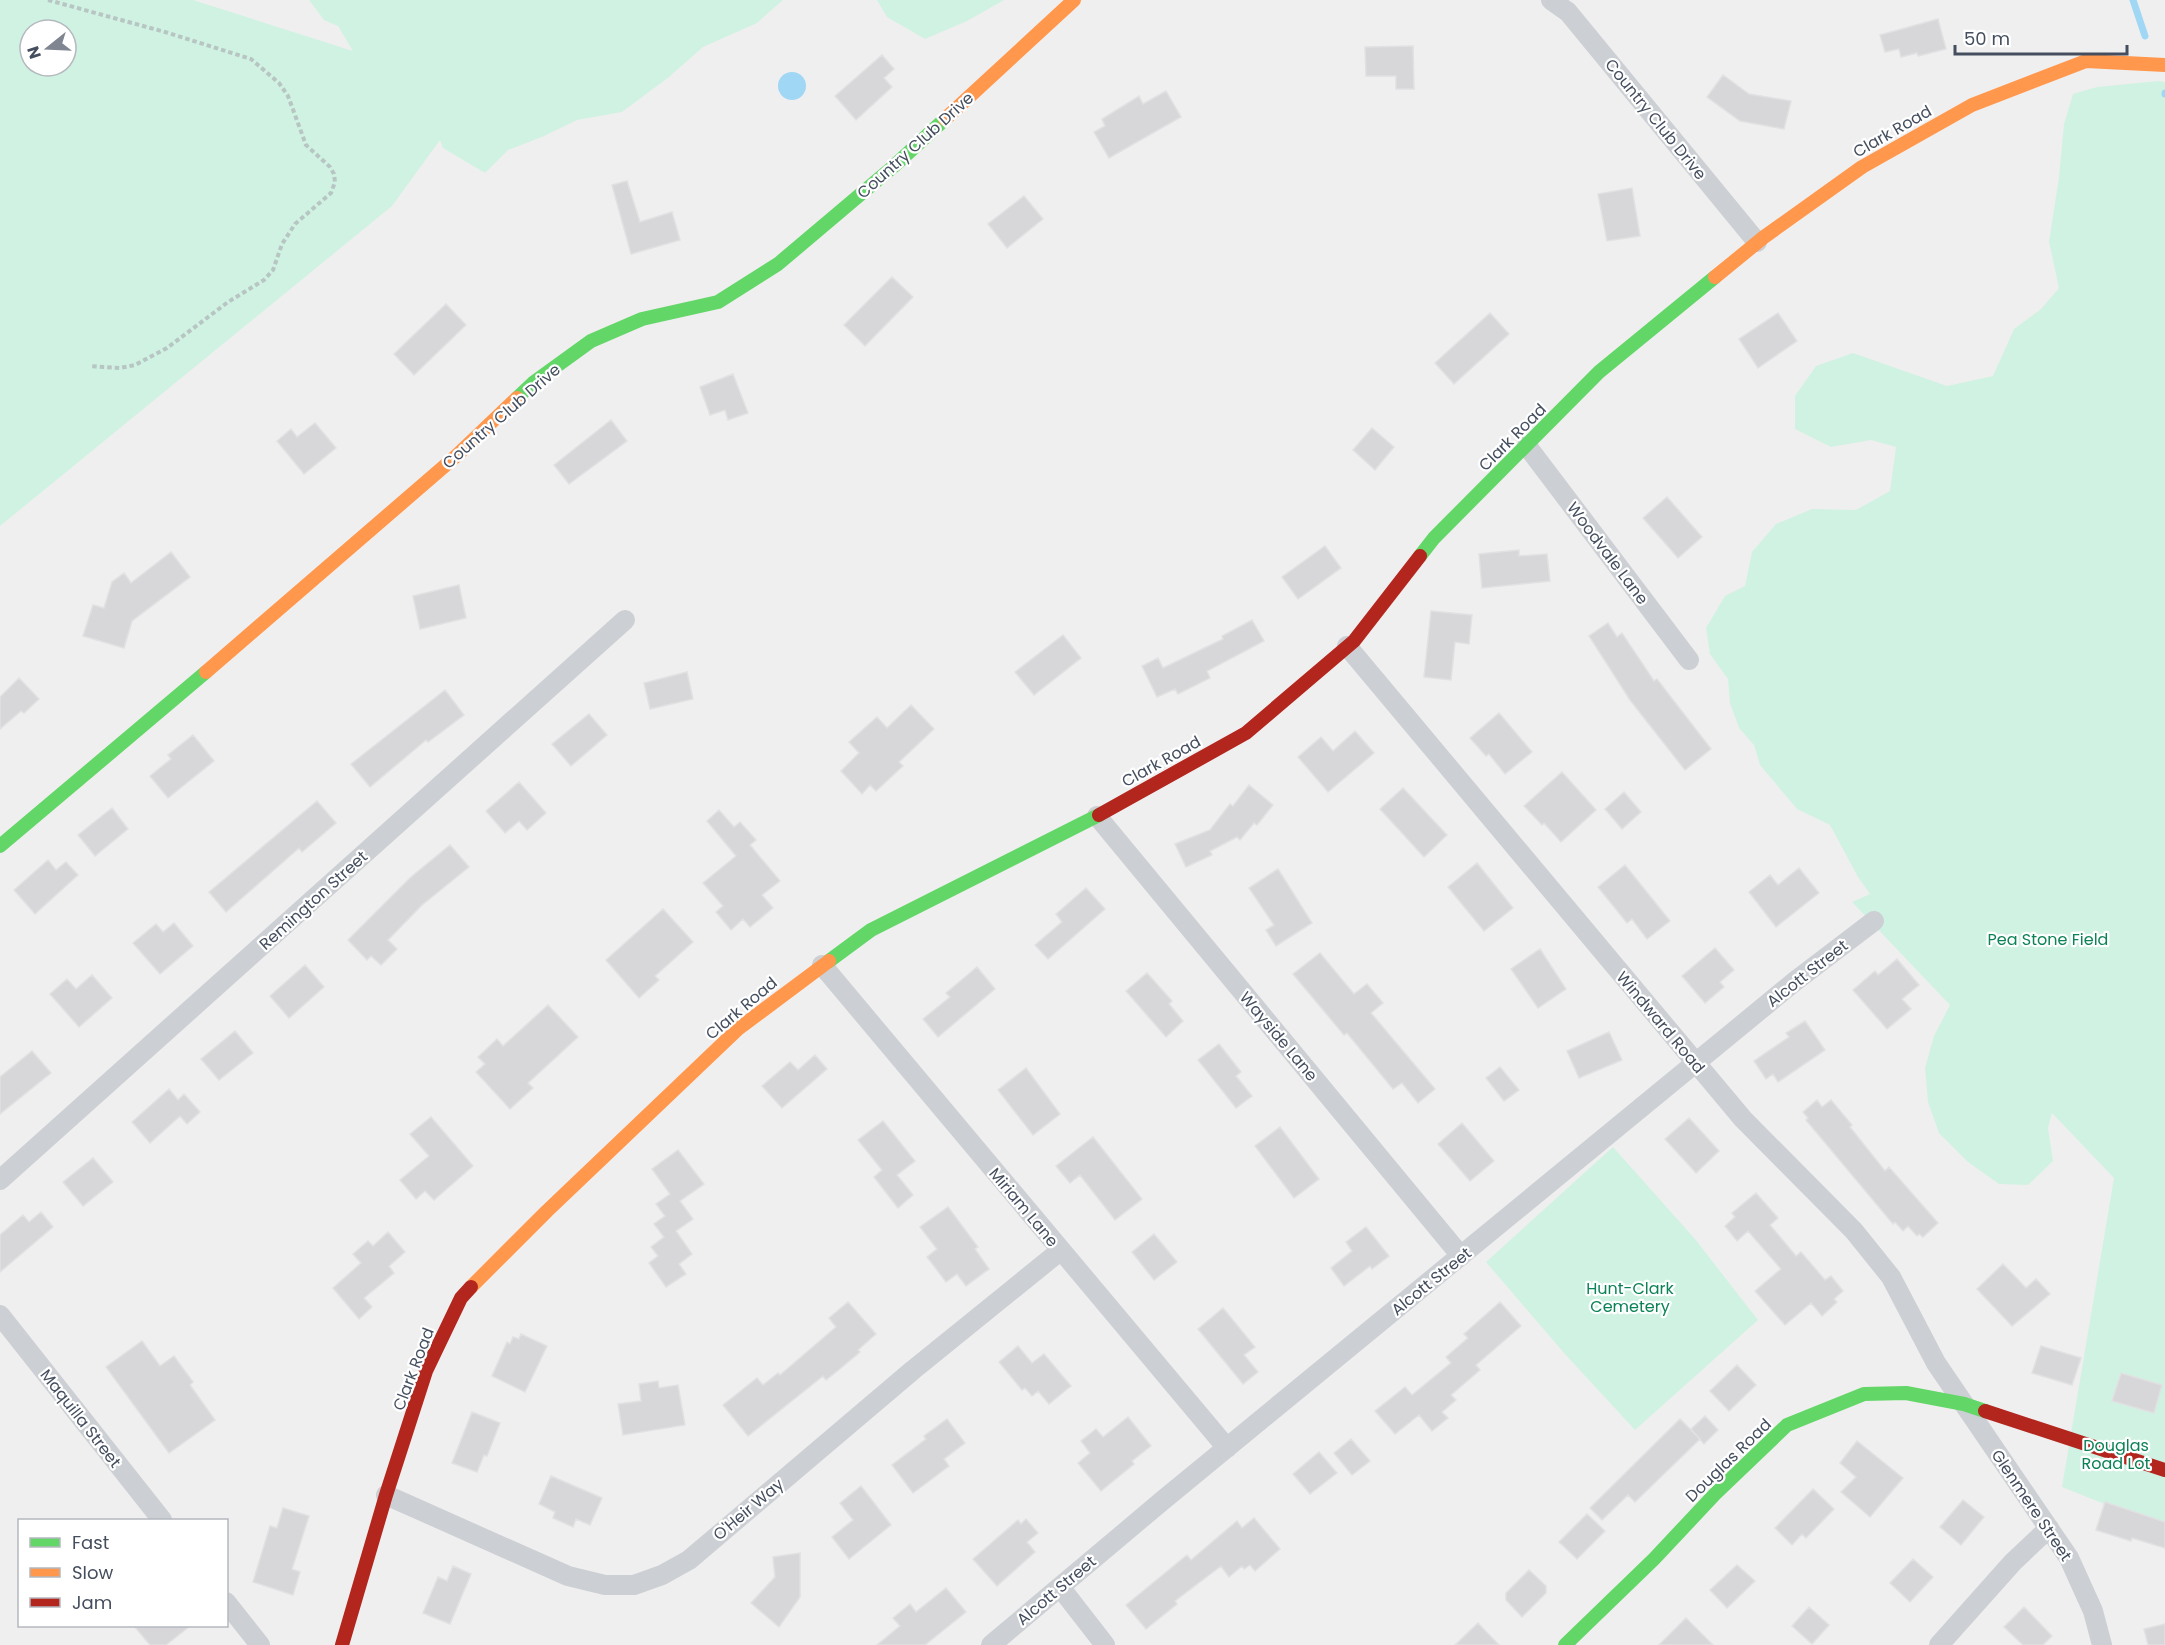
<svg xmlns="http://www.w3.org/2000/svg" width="2165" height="1645" font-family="Poppins,sans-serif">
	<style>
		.green { fill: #d0f2e2; fill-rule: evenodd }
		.water { fill: #a0d7f4 }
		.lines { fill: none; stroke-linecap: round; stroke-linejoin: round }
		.stream { stroke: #a0d7f4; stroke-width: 7 }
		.building { fill: #d7d7d9; stroke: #e1e0e2; stroke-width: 1.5 }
		.path { stroke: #b7c5c3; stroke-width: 4; stroke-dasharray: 4.5 3; stroke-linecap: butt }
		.street { stroke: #cccfd3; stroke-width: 20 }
		.fast { stroke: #63d668; stroke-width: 14 }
		.slow { stroke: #ff974d; stroke-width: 14 }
		.jam { stroke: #b3261e; stroke-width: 14 }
		.labels { text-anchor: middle; stroke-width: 4.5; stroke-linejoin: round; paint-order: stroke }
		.street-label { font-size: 16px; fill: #444e5e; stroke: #fff }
		.park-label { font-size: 16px; fill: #0c8257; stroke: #fff }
	</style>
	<rect width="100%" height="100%" fill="#f0efef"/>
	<path class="green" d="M 0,0 L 193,0 L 353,51 L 338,26 L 324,20 L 309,0 L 783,0 L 757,23 L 703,47 L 669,77 L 622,112 L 577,120 L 542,137 L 508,150 L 485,173 L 443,148 L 440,140 L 392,206 L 0,526 ZM 30,30 L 66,30 L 66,66 L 30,66 Z
		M 877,0 L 1004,0 L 967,21 L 925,39 L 887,17 Z
		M 2158,81 L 2165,82 L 2165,1528 L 2062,1487 L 2114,1178 L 2052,1113 L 2048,1128 L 2053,1161 L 2028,1185 L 1999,1184 L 1968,1162 L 1939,1133 L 1928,1102 L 1925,1068 L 1934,1036 L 1950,1005 L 1852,902 L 1870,894 L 1858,877 L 1830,825 L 1797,809 L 1760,765 L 1754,745 L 1739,728 L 1730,703 L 1728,679 L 1710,654 L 1706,628 L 1725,596 L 1745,586 L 1752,552 L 1776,524 L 1812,509 L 1856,510 L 1890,491 L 1896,447 L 1871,440 L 1831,447 L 1795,429 L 1795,396 L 1816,366 L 1853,353 L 1947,386 L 1993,376 L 2014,329 L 2041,309 L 2059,288 L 2049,242 L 2059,177 L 2064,124 L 2073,94 L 2097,87 Z
		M 1613,1147 L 1695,1239 L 1758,1320 L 1635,1430 L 1564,1353 L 1486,1262 Z"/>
	<path class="water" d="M778 86a14 14 0 1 1 28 0a14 14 0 1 1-28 0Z"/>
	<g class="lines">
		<path class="stream" d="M 2133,0 L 2145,36
			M 2165,93 L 2165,94"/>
	</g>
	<path class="building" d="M 1938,19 L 1946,49 L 1918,56 L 1917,53 L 1901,57 L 1899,49 L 1885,52 L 1880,35 Z
		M 1413,46 L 1414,89 L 1396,89 L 1396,76 L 1366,76 L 1365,47 Z
		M 882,55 L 894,69 L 884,78 L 892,87 L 856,120 L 835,96 Z
		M 1723,75 L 1749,94 L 1791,101 L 1784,129 L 1740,121 L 1707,97 Z
		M 1166,91 L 1181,117 L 1109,158 L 1094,132 L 1105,126 L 1102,119 L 1139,96 L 1143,104 Z
		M 627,181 L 640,222 L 672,212 L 680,240 L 631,254 L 612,185 Z
		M 1632,188 L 1640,236 L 1607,241 L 1598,194 Z
		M 1024,196 L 1043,219 L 1007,248 L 988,224 Z
		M 892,277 L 913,297 L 865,346 L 844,325 Z
		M 446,304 L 466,325 L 414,375 L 394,354 Z
		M 1490,313 L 1509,334 L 1454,384 L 1435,363 Z
		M 1778,313 L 1797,341 L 1758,368 L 1739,339 Z
		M 733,374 L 748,413 L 728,420 L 725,410 L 710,415 L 700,387 Z
		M 611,420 L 627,441 L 569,484 L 554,465 Z
		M 315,423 L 336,448 L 304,474 L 277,441 L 291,429 L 297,437 Z
		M 1372,428 L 1394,447 L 1375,470 L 1353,450 Z
		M 1667,497 L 1702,537 L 1678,558 L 1643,518 Z
		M 1325,546 L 1341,568 L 1298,599 L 1282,577 Z
		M 1519,550 L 1519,556 L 1547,554 L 1550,581 L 1482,588 L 1479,554 Z
		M 171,552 L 190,577 L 132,621 L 124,648 L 83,636 L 93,605 L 104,608 L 112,582 L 124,573 L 131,583 Z
		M 459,585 L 466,618 L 420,629 L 413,596 Z
		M 1431,611 L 1472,615 L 1469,644 L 1455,642 L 1451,680 L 1424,677 Z
		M 1252,620 L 1264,641 L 1207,671 L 1210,678 L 1178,694 L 1175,689 L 1157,697 L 1142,666 L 1158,658 L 1163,668 L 1223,639 L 1222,636 Z
		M 1608,623 L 1617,637 L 1622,633 L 1654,681 L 1657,679 L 1711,749 L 1685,770 L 1630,700 L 1589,636 Z
		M 1063,635 L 1081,658 L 1034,695 L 1015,672 Z
		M 687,672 L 693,699 L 650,709 L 644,683 Z
		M 19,678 L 39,699 L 24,713 L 21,711 L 0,729 L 0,697 Z
		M 445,690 L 464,715 L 428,742 L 426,740 L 370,787 L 351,764 Z
		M 911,705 L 934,729 L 899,762 L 903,766 L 876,791 L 870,785 L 862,794 L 841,771 L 859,753 L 849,742 L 877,717 L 887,728 Z
		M 1499,713 L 1532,752 L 1505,774 L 1489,754 L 1486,756 L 1470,738 Z
		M 589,714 L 607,735 L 571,766 L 552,744 Z
		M 1355,731 L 1374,753 L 1328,792 L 1298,757 L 1321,737 L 1333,751 Z
		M 193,735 L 214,761 L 168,798 L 150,776 L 171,759 L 168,755 Z
		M 1562,772 L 1596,810 L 1561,842 L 1544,823 L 1542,825 L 1524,806 Z
		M 519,782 L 546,813 L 527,830 L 519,821 L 505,833 L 486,811 Z
		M 1249,785 L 1273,805 L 1257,825 L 1254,823 L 1240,840 L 1237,837 L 1210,851 L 1212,855 L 1186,867 L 1175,844 L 1210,830 L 1230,804 L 1233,806 Z
		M 1403,788 L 1447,835 L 1424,857 L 1380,809 Z
		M 1624,792 L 1641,812 L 1622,829 L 1605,809 Z
		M 317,801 L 336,823 L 302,852 L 299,848 L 226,912 L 209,892 Z
		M 112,808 L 128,829 L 95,856 L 78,835 Z
		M 719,810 L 734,827 L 740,822 L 756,840 L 750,845 L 780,881 L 762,895 L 773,908 L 750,927 L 743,919 L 731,930 L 716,912 L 723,906 L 703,883 L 736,856 L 707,821 Z
		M 450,845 L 469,867 L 422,905 L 388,940 L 397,949 L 381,965 L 371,956 L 367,960 L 348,940 L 411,877 Z
		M 48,860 L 56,870 L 66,862 L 78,875 L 35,914 L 14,890 Z
		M 1477,863 L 1513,908 L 1484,931 L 1448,887 Z
		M 1625,865 L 1670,921 L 1647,939 L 1632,919 L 1627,923 L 1598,887 Z
		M 1799,868 L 1819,893 L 1776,927 L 1749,892 L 1770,875 L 1778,885 Z
		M 1278,869 L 1312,923 L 1276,946 L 1266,930 L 1274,925 L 1249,888 Z
		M 1086,888 L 1105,909 L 1048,959 L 1035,945 L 1062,922 L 1056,914 Z
		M 663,909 L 693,942 L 655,976 L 659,980 L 639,998 L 606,960 Z
		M 174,923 L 193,946 L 160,974 L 133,943 L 156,924 L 163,932 Z
		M 1715,948 L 1734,970 L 1720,982 L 1724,987 L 1705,1003 L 1682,976 Z
		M 1540,949 L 1566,989 L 1538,1008 L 1511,969 Z
		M 1320,953 L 1354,994 L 1367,984 L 1383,1003 L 1371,1013 L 1435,1089 L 1418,1103 L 1402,1083 L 1393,1089 L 1347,1033 L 1344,1035 L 1293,974 Z
		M 1897,959 L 1919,985 L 1902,999 L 1911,1009 L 1887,1029 L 1853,990 L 1875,971 L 1878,975 Z
		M 305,965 L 324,987 L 289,1018 L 270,996 Z
		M 977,967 L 995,989 L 938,1037 L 923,1019 L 950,997 L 946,993 Z
		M 1147,973 L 1172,1001 L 1169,1004 L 1183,1021 L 1166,1037 L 1126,991 Z
		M 92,975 L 112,998 L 79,1027 L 50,994 L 67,979 L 76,989 Z
		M 548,1005 L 578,1037 L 528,1083 L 533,1088 L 510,1109 L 476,1072 L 485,1064 L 478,1057 L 497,1039 L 503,1046 Z
		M 1805,1021 L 1825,1050 L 1778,1082 L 1773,1074 L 1766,1079 L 1754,1061 L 1789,1037 L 1786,1033 Z
		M 235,1031 L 253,1053 L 219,1080 L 201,1059 Z
		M 1609,1032 L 1622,1060 L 1579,1078 L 1567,1051 Z
		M 1219,1044 L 1241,1072 L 1236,1076 L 1252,1096 L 1236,1108 L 1198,1060 Z
		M 32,1051 L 51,1073 L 0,1114 L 0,1077 Z
		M 815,1055 L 827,1069 L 782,1108 L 762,1086 L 790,1062 L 798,1070 Z
		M 1500,1067 L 1519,1090 L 1504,1101 L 1486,1078 Z
		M 1026,1068 L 1060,1114 L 1033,1135 L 998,1090 Z
		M 169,1089 L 178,1100 L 184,1094 L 200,1112 L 187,1124 L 180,1116 L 150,1143 L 132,1122 Z
		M 1817,1100 L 1822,1107 L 1831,1100 L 1852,1125 L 1850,1127 L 1885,1171 L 1889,1167 L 1938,1223 L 1923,1237 L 1919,1234 L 1917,1236 L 1908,1226 L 1903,1231 L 1895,1222 L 1893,1224 L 1806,1120 L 1808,1118 L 1803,1112 Z
		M 431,1117 L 473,1166 L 434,1200 L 425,1191 L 416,1199 L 400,1180 L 429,1156 L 410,1134 Z
		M 1689,1118 L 1719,1151 L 1696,1173 L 1665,1139 Z
		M 883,1121 L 915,1161 L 897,1175 L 913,1195 L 898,1208 L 874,1177 L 882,1170 L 858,1140 Z
		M 1462,1123 L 1494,1161 L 1470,1181 L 1438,1144 Z
		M 1280,1127 L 1319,1179 L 1294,1198 L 1255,1146 Z
		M 1093,1137 L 1142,1199 L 1115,1220 L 1080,1175 L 1070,1183 L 1056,1166 Z
		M 678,1150 L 704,1184 L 680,1201 L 693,1219 L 676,1231 L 692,1254 L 679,1264 L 686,1274 L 666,1287 L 649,1263 L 658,1256 L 651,1247 L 664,1237 L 654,1224 L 665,1216 L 656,1204 L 670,1194 L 652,1169 Z
		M 93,1158 L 113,1182 L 83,1206 L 63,1182 Z
		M 1756,1193 L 1778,1218 L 1770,1225 L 1796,1256 L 1801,1252 L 1825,1280 L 1831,1276 L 1843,1291 L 1834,1299 L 1837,1302 L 1822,1316 L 1811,1303 L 1785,1325 L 1755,1291 L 1781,1269 L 1748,1231 L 1737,1241 L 1725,1226 L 1735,1217 L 1732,1213 Z
		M 948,1207 L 978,1247 L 975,1249 L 989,1269 L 966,1286 L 957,1274 L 946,1282 L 927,1257 L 937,1249 L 920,1227 Z
		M 41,1212 L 53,1227 L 0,1272 L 0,1235 L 23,1215 L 29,1222 Z
		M 1366,1227 L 1389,1256 L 1372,1269 L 1370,1266 L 1344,1286 L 1331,1268 L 1352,1251 L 1346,1242 Z
		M 388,1232 L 405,1252 L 389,1266 L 394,1273 L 364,1298 L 372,1307 L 359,1319 L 333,1288 L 361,1263 L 353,1254 L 368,1241 L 373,1246 Z
		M 1154,1234 L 1177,1262 L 1154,1280 L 1132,1252 Z
		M 2003,1264 L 2026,1288 L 2036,1279 L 2050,1294 L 2012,1326 L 1977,1289 Z
		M 848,1302 L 876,1334 L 858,1350 L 860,1352 L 841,1368 L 826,1380 L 823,1376 L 748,1436 L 723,1405 L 757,1378 L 763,1385 L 778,1373 L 780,1375 L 836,1327 L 829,1318 Z
		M 1500,1302 L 1521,1326 L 1476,1365 L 1480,1370 L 1451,1395 L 1456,1400 L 1442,1412 L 1448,1418 L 1432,1431 L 1419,1415 L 1395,1434 L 1375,1411 L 1405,1387 L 1412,1395 L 1451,1363 L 1446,1357 L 1468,1338 L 1464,1334 Z
		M 1223,1308 L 1255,1347 L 1244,1355 L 1258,1372 L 1243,1384 L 1198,1329 Z
		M 521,1334 L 547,1346 L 525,1392 L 492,1376 L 507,1342 L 510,1344 L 513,1337 L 519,1339 Z
		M 142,1341 L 160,1366 L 174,1356 L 193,1382 L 190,1385 L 215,1420 L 169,1453 L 106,1367 Z
		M 1018,1346 L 1032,1363 L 1044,1354 L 1071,1386 L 1049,1404 L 1038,1391 L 1032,1396 L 1025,1388 L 1022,1390 L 999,1362 Z
		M 2041,1346 L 2081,1358 L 2072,1385 L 2032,1373 Z
		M 1737,1365 L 1756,1385 L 1729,1411 L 1710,1391 Z
		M 2121,1373 L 2162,1385 L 2154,1413 L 2112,1401 Z
		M 658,1381 L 659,1388 L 678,1385 L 685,1425 L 623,1435 L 618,1404 L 641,1401 L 639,1384 Z
		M 472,1412 L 500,1423 L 487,1456 L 484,1455 L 477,1472 L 452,1463 Z
		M 1705,1416 L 1718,1430 L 1704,1444 L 1691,1429 Z
		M 1128,1417 L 1151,1446 L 1132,1461 L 1134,1464 L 1101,1491 L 1078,1463 L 1090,1453 L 1081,1441 L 1096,1429 L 1103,1437 Z
		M 947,1419 L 965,1443 L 944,1459 L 949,1466 L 913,1493 L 892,1465 L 926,1439 L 924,1436 Z
		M 1680,1419 L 1700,1439 L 1635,1502 L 1628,1495 L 1602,1520 L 1590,1508 Z
		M 1351,1439 L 1370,1461 L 1352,1475 L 1334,1453 Z
		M 1857,1441 L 1903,1478 L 1870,1517 L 1841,1492 L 1856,1477 L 1840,1463 Z
		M 1319,1452 L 1337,1473 L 1310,1494 L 1293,1474 Z
		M 551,1476 L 602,1498 L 590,1525 L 576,1519 L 573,1527 L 553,1518 L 555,1512 L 539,1504 Z
		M 861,1486 L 891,1525 L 849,1559 L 832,1537 L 853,1520 L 840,1503 Z
		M 1813,1489 L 1834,1509 L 1806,1538 L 1802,1534 L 1792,1545 L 1775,1528 Z
		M 1963,1500 L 1984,1517 L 1961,1545 L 1940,1527 Z
		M 2105,1502 L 2165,1522 L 2165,1548 L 2132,1538 L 2131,1541 L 2096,1530 Z
		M 283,1508 L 309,1516 L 292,1569 L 300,1572 L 293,1595 L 253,1582 L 270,1526 L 277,1528 Z
		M 1587,1514 L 1605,1531 L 1577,1559 L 1559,1542 Z
		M 1254,1518 L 1280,1549 L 1255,1571 L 1250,1565 L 1244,1569 L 1242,1566 L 1229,1577 L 1221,1566 L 1175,1601 L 1177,1604 L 1146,1629 L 1126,1605 L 1187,1555 L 1191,1560 L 1237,1521 L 1242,1528 Z
		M 1026,1519 L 1038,1533 L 1027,1542 L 1035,1552 L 997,1586 L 973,1559 L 1018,1520 L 1021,1524 Z
		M 800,1553 L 800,1597 L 779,1627 L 751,1603 L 775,1577 L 773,1557 Z
		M 1913,1559 L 1933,1577 L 1910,1602 L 1890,1583 Z
		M 1737,1565 L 1755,1581 L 1727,1608 L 1710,1590 Z
		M 453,1566 L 471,1574 L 450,1624 L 423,1613 L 438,1577 L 447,1581 Z
		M 1529,1570 L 1546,1586 L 1546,1593 L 1522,1617 L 1506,1600 L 1506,1593 Z
		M 946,1588 L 966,1612 L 925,1645 L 877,1645 L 900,1626 L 893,1618 L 910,1604 L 916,1612 Z
		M 1809,1607 L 1829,1625 L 1812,1644 L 1792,1626 Z
		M 2024,1607 L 2052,1636 L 2043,1645 L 2023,1645 L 2004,1627 Z
		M 1686,1618 L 1713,1645 L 1659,1645 Z
		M 1478,1623 L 1499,1645 L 1455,1645 Z
		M 2165,1624 L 2165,1645 L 2148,1645 L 2144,1629 Z
		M 134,1626 L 190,1626 L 166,1645 L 150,1645 Z"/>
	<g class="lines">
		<path class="path" d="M 48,0 L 165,32 L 251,59 L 279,83 L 288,96 L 306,145 L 330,167 L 334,174 L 335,182 L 331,193 L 295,224 L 282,244 L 273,270 L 264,280 L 228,302 L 167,348 L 135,365 L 120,368 L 90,366"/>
		<path class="street" d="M 1551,0 L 1568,12 L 1757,242
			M 1527,446 L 1689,660
			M 1347,646 L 1743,1119 L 1854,1231 L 1891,1277 L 1936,1363 L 2069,1558 L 2093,1611 L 2102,1645
			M 1097,816 L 1461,1256
			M 822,965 L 1227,1448
			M 0,1180 L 625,620
			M 0,1315 L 162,1520
			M 386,1495 L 568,1576 L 605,1585 L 634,1585 L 662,1575 L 689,1560 L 913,1370 L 1060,1251
			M 1060,1587 L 1105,1645
			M 226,1602 L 260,1645
			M 991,1645 L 1162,1501 L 1794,982 L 1874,921
			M 1939,1645 L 2013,1562 L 2049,1528"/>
		<path class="fast" d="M 517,398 L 533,383 L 591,341 L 642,319 L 718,302 L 778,264 L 894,166 L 945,119
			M 1420,556 L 1434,538 L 1599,372 L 1715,277
			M 0,846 L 206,672
			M 829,961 L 871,930 L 1099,815
			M 1565,1645 L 1654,1559 L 1715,1494 L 1787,1425 L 1864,1394 L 1906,1393 L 1964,1404 L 1985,1411"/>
		<path class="slow" d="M 945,119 L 1074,0
			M 1715,277 L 1764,237 L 1862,167 L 1972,105 L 2086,61 L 2165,65
			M 206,672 L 455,457 L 517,398
			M 471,1287 L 547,1211 L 738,1029 L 829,961"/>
		<path class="jam" d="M 1099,815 L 1246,733 L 1354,641 L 1420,556
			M 1985,1411 L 2165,1470
			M 342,1645 L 386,1495 L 426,1371 L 461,1298 L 471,1287"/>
	</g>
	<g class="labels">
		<g class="street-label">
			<text transform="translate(1656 119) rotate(51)" y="6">Country Club Drive</text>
			<text transform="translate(1892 131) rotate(-30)" y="6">Clark Road</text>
			<text transform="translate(915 145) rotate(-42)" y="6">Country Club Drive</text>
			<text transform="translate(501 416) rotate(-41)" y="6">Country Club Drive</text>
			<text transform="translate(1512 437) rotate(-45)" y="6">Clark Road</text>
			<text transform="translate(1608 553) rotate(53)" y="6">Woodvale Lane</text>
			<text transform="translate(1161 761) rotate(-29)" y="6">Clark Road</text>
			<text transform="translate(313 900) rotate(-42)" y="6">Remington Street</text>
			<text transform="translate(1807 973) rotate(-38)" y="6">Alcott Street</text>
			<text transform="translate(741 1008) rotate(-40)" y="6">Clark Road</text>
			<text transform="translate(1661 1022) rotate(50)" y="6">Windward Road</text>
			<text transform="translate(1279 1036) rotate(50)" y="6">Wayside Lane</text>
			<text transform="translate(1024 1207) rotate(50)" y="6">Miriam Lane</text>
			<text transform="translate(1431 1281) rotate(-39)" y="6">Alcott Street</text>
			<text transform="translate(413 1369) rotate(-69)" y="6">Clark Road</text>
			<text transform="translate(81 1418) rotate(52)" y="6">Maquilla Street</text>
			<text transform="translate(1728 1460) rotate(-44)" y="6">Douglas Road</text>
			<text transform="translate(2032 1505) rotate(56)" y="6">Glenmere Street</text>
			<text transform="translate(748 1509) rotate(-40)" y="6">O'Heir Way</text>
			<text transform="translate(1056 1590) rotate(-40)" y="6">Alcott Street</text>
		</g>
		<g class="park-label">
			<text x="2048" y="945">Pea Stone Field</text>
			<text x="1630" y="1294">Hunt-Clark<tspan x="1630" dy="18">Cemetery</tspan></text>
			<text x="2116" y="1451">Douglas<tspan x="2116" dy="18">Road Lot</tspan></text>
		</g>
	</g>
	<rect x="18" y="1519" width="210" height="108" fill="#ffffff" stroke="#b4b8bf" stroke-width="1.5"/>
	<rect x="30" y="1538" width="30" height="9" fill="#63d668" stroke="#b4b8bf" stroke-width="1.5"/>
	<text x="72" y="1549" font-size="18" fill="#444e5e">Fast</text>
	<rect x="30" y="1568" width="30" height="9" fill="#ff974d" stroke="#b4b8bf" stroke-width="1.5"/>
	<text x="72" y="1579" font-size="18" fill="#444e5e">Slow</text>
	<rect x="30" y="1598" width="30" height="9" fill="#b3261e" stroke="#b4b8bf" stroke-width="1.5"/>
	<text x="72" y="1609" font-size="18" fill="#444e5e">Jam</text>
	<g transform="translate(48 48) rotate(252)"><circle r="28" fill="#ffffff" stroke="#b4b8bf" stroke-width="1.5"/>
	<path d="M0-4.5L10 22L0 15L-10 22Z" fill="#808691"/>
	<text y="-9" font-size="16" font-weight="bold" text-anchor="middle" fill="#444e5e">N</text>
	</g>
	<path d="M1955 45v9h172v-9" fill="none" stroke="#444e5e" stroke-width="3"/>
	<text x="1964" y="45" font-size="18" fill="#444e5e" stroke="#ffffff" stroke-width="4.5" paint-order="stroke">50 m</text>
</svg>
